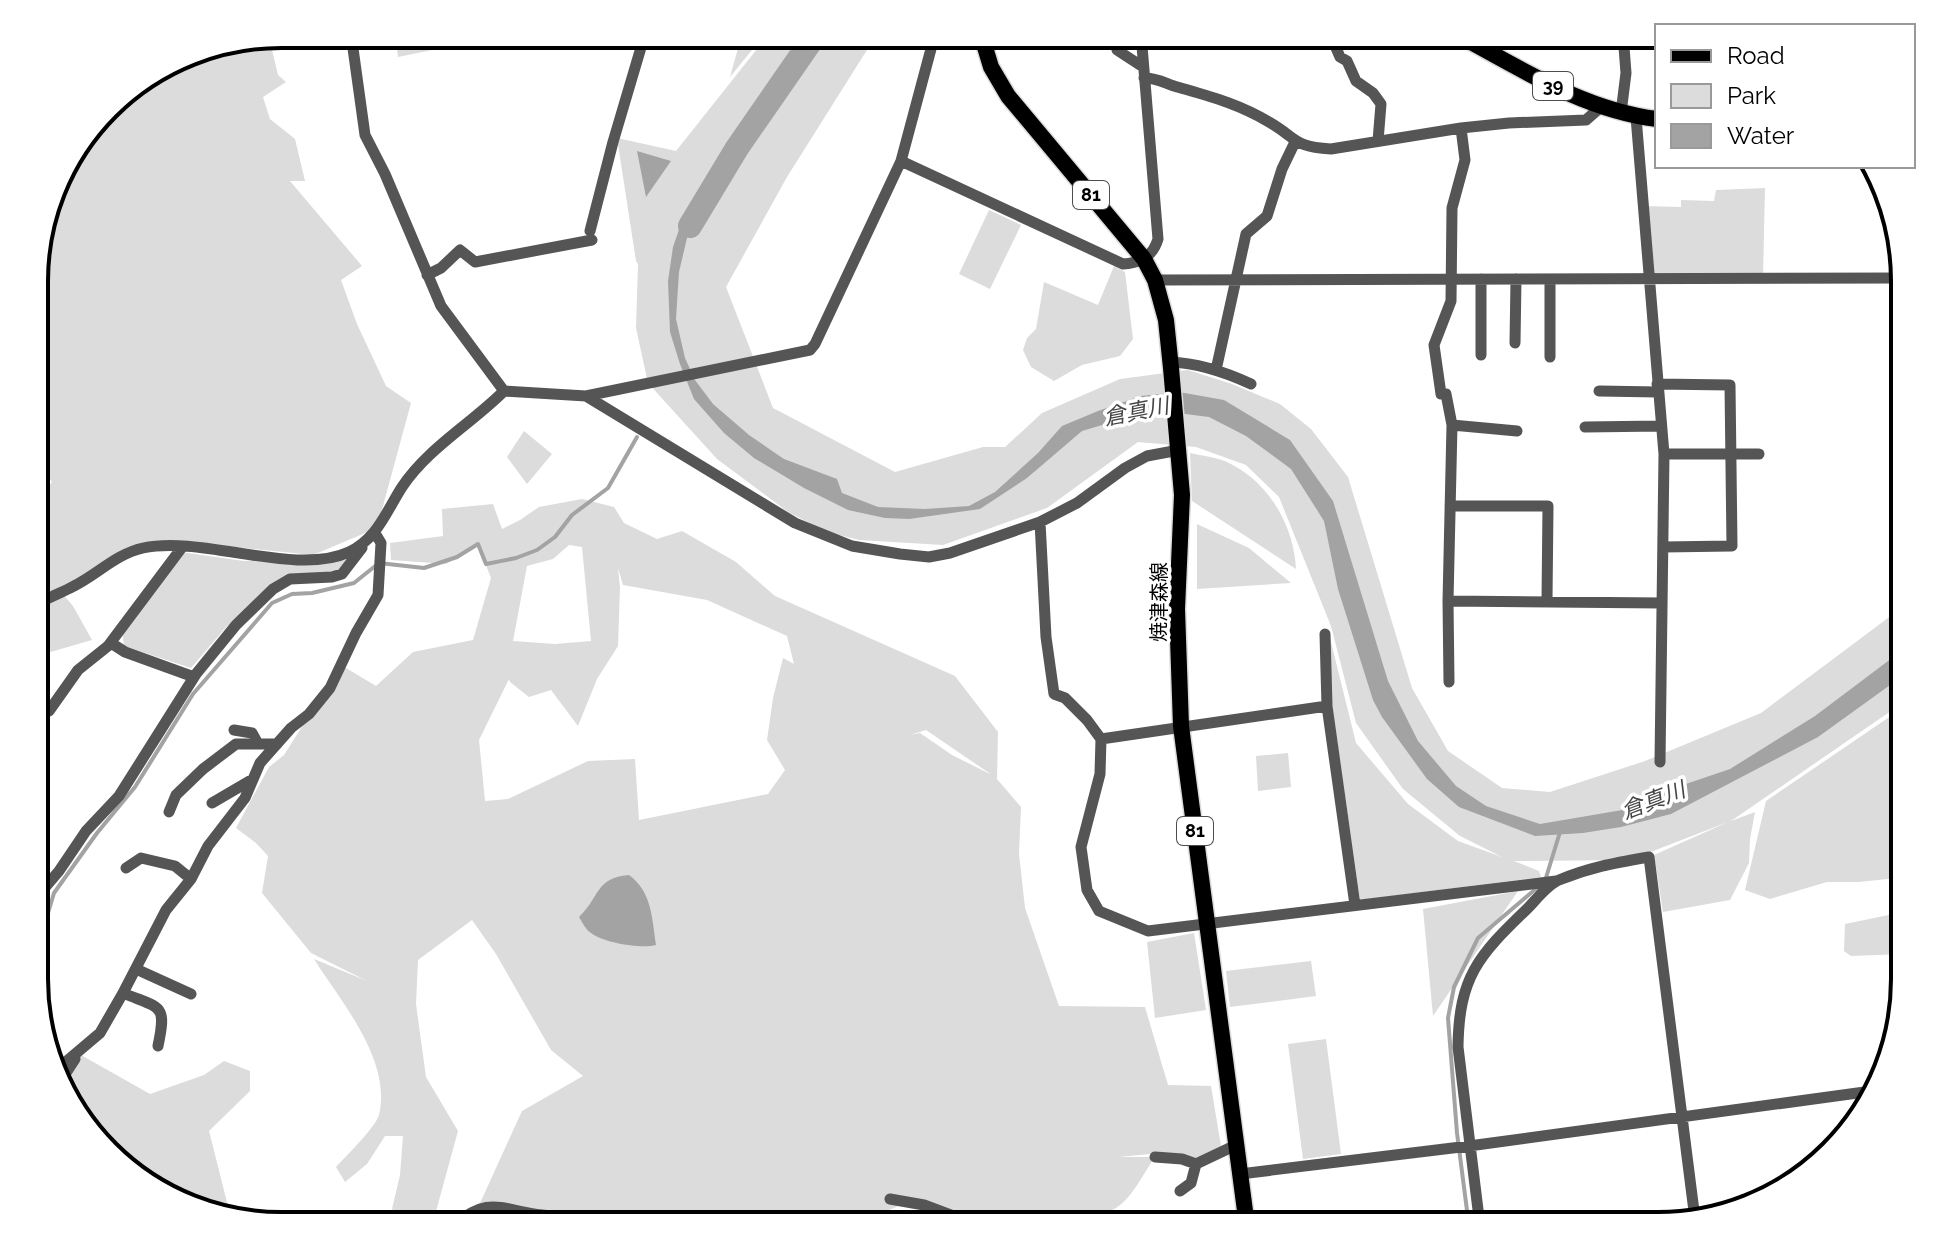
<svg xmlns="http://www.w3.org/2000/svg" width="1939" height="1260" font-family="Raleway,'Noto Sans JP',sans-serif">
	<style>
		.green { fill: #dcdcdc; fill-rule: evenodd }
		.water { fill: #a3a3a3 }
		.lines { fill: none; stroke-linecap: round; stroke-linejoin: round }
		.stream { stroke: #a3a3a3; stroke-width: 4 }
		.river { stroke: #a3a3a3; stroke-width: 24 }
		.primary-casing { stroke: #dbdbdb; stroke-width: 19 }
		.street { stroke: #555; stroke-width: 11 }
		.primary { stroke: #000; stroke-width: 16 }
		.labels { text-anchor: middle; stroke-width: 7; stroke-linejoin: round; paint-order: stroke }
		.shield { fill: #fff; stroke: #4c4c4c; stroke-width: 2 }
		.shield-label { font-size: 18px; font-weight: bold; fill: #000 }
		.street-label { font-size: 20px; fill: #000; stroke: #fff }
		.water-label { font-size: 22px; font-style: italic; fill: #444; stroke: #fff }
		.rim { fill: none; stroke: #000; stroke-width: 4 }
	</style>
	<rect width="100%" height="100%" fill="#fff"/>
	<path class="green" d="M 395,34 L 460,34 L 461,44 L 398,57 Z
		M 742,34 L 765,34 L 730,77 Z
		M 769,34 L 877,34 L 787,177 L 726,287 L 773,408 L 895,472 L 983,447 L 1005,447 L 1042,413 L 1120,379 L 1188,370 L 1232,384 L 1280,404 L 1311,429 L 1348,477 L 1412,688 L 1448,751 L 1502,788 L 1550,792 L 1645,761 L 1761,713 L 1904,606 L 1904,702 L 1731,821 L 1755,812 L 1750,839 L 1749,863 L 1730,900 L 1663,912 L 1654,855 L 1728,822 L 1630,860 L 1514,861 L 1539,871 L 1541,877 L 1360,900 L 1330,690 L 1330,638 L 1356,743 L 1408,804 L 1458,841 L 1502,857 L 1460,836 L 1403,789 L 1356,723 L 1331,626 L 1279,497 L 1246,465 L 1196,447 L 1138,442 L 1047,508 L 943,545 L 859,540 L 827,532 L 788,512 L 717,459 L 648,383 L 636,328 L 638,264 L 636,261 L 617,138 L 676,151 Z
		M 263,37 L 265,44 L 250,52 L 272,50 L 278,75 L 286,82 L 263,97 L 270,119 L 295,139 L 305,181 L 290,181 L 362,266 L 341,280 L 357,324 L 386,386 L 411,403 L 377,528 L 313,555 L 167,540 L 60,591 L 73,606 L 92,640 L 47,653 L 36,653 L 36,499 L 52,482 L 36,459 L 36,249 L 48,208 L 62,203 L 55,186 L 60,171 L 118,96 L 187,53 Z
		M 1765,188 L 1763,278 L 1648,278 L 1643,206 L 1681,207 L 1681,200 L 1714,201 L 1716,190 Z
		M 989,210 L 1021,225 L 990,289 L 959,274 Z
		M 1114,266 L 1125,272 L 1133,339 L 1120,356 L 1082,365 L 1054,381 L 1031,367 L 1023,350 L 1027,338 L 1036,329 L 1044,282 L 1098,305 Z
		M 524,431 L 552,454 L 527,484 L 507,457 Z
		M 1190,453 C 1202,456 1216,457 1227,462 C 1268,481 1294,525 1296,569 L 1192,501 Z
		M 582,499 L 614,507 L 624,523 L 657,539 L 682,531 L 736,562 L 775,596 L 955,676 L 998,732 L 997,779 L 1021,807 L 1019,854 L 1025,908 L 1059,1006 L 1145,1007 L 1168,1085 L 1211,1086 L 1221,1146 L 1192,1162 L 1150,1154 L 1119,1157 L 1155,1157 C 1142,1175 1129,1206 1107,1212 L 1102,1226 L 980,1226 L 907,1202 L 865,1221 L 870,1226 L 860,1226 L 861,1223 L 856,1226 L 461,1226 L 481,1201 L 522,1111 L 583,1076 L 551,1050 L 496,954 L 472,920 L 418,960 L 416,1004 L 426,1077 L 458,1131 L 432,1226 L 403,1226 L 392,1209 L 400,1175 L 403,1136 L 385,1136 L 367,1164 L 345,1182 L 336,1167 C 346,1156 375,1128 379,1115 C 392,1060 341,1002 314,959 L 367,981 L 311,953 L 262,893 L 268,856 L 256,843 L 236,828 L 269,767 L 284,755 L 341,665 L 376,686 L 413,652 L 473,640 L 491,578 L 478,545 L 446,564 L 391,560 L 390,543 L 443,536 L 442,509 L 493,504 L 502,529 L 520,520 L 539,507 ZM 569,545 L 582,547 L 591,641 L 555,644 L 513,641 L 527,566 L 553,559 ZM 618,568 L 623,585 L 707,600 L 787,636 L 794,664 L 783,658 L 773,698 L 767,740 L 785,770 L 768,794 L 639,820 L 635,759 L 588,761 L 508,799 L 485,801 L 479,740 L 509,679 L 510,682 L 529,697 L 551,690 L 578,726 L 597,679 L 618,646 L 620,587 ZM 926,730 L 989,773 L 990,774 L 952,755 L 920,733 L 910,735 Z
		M 1197,524 L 1249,548 L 1291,583 L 1197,589 Z
		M 181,552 L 244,561 L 354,556 L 332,577 L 288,575 L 245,617 L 227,626 L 191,668 L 124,646 L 122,631 Z
		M 1904,707 L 1904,821 L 1899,836 L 1897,878 L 1859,882 L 1827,882 L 1770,899 L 1745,890 L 1766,801 Z
		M 1288,753 L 1291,787 L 1258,791 L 1256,756 Z
		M 1518,891 L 1433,1016 L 1423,909 Z
		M 1898,913 L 1903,929 L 1904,954 L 1851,956 L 1844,951 L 1845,924 Z
		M 1194,933 L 1206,1010 L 1155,1018 L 1147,942 Z
		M 1311,961 L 1316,996 L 1230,1007 L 1226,971 Z
		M 1326,1039 L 1341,1154 L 1303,1159 L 1288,1044 Z
		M 81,1055 L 150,1094 L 204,1075 L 224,1061 L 250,1071 L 250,1091 L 209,1131 L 231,1218 L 202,1213 L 143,1184 L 67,1103 L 57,1074 Z"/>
	<path class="water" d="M 637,151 L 671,161 L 646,197 Z
		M 736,151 L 687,238 L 679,272 L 676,319 L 685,358 L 695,380 L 713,404 L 749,435 L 784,459 L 837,479 L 842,493 L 878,507 L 925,509 L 969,506 L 995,492 L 1038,453 L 1062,426 L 1098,411 L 1141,396 L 1179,392 L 1224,400 L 1290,440 L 1333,501 L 1388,681 L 1418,741 L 1456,786 L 1486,806 L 1540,824 L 1634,808 L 1677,787 L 1730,769 L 1815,716 L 1904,649 L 1904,675 L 1818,737 L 1671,814 L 1621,827 L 1583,833 L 1535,836 L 1459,807 L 1427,779 L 1382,717 L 1373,700 L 1338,589 L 1324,521 L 1291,469 L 1246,436 L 1209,417 L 1162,411 L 1129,417 L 1082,431 L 1027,478 L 980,509 L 909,519 L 885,518 L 848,510 L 804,488 L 754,458 L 724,433 L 694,399 L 680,364 L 670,332 L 668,281 L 673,247 L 685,212 L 718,166 Z
		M 629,875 C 652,892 652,918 656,945 C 642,949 604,943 591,933 C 586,930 582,922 579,917 C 600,897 595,878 629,875 Z"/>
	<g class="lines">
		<path class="stream" d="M 1545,881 L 1560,832
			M 36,937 L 45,923 L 54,893 L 97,833 L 135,787 L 193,694 L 272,603 L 292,594 L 312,593 L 354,583 L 379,563 L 424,568 L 457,557 L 478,544 L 486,564 L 516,558 L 537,550 L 555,537 L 572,515 L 608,488 L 637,437
			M 1469,1226 L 1457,1133 L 1448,1018 L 1454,987 L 1478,938 L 1538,887"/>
		<path class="river" d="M 690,226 L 737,148 L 816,34"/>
		<defs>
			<path id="primary" d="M 981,34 L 991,67 L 1008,96 L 1144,259 L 1155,280 L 1166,320 L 1171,368 L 1182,495 L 1177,609 L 1181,726 L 1247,1226
				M 1456,34 C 1520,68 1583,110 1657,119"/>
		</defs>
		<use href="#primary" class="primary-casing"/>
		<path class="street" d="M 351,34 L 365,135 L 385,174 L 441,306 L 504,391
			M 1114,34 L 1117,50 L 1143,67
			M 1330,34 L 1340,57 L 1347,61 L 1356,81 L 1373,93 L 1381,104 L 1378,141
			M 1144,78 C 1156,78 1163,82 1174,86 C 1208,96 1237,103 1269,122 C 1297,138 1293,147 1331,149 L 1461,128 L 1509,123 L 1586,120 L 1602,106
			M 1621,113 L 1626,73 L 1623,34
			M 1636,117 L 1664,454 L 1660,762
			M 901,161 L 1123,264 C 1141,263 1153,256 1158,239 L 1141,34
			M 590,231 L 613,142 L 645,34
			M 427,275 L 441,268 L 460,250 L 475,262 L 592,240
			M 1550,279 L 1550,357
			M 1155,280 L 1904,278
			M 1515,343 L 1516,279
			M 1481,355 L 1481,279
			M 1170,362 C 1199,363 1225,372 1251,384
			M 1216,370 L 1246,234 L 1267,216 L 1282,169 L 1295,142
			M 1657,384 L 1730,385 L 1732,546 L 1663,547
			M 1599,391 L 1658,392
			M 586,396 L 795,523 L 852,546 L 900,554 L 929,557 L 950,553 L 1040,522 L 1077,503 L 1125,468 L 1147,456 L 1179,450
			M 1452,425 L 1517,431
			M 1585,427 L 1661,426
			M 1664,454 L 1759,454
			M 1450,506 L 1548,506 L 1547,600
			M 1040,522 L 1046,637 L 1054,694 L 1065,698 L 1087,720 L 1101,739 L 1100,774 L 1081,847 L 1087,890 L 1099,911 L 1148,931 L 1556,881
			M 1448,601 L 1662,603
			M 36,602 L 41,602 C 52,596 63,592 74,586 C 98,574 116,554 143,548 C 203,535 295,577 349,552 C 377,539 386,512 402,487 C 428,448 471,424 504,391 L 586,396 L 810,350 L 815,344 L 901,161 L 935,34
			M 1325,634 L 1327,706 L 1355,905
			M 111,643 L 125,652 L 194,677
			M 1449,682 L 1448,601 L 1452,425 L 1446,394 L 1441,394 L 1434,345 L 1451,301 L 1452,208 L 1465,160 L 1461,128
			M 36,715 L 49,711 L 78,670 L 108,646 L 183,546
			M 234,730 L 252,733 L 258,744
			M 1101,739 L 1327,706
			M 212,803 L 253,779
			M 169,812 L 176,795 L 203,769 L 236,744 L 277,744
			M 126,868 L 141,858 L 175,866 L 191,879
			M 36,898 L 59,871 L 86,831 L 119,796 L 196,674 L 236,625 L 273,589 L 290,579 L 332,577 L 342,574 L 362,548
			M 136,969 L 191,994
			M 123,993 C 161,1009 167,1003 158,1046
			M 57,1072 L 61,1066 L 100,1033 L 123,993 L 166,910 L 191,879 L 208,846 L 245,798 L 260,763 L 291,728 L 309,714 L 330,688 L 356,633 L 378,595 L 381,543 L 375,533
			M 60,1082 L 75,1059
			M 1155,1157 L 1182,1159 L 1196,1164 L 1236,1145
			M 1240,1174 L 1469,1146 L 1872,1091
			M 1180,1191 L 1191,1183 L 1196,1164
			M 890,1199 L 924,1205 L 980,1226
			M 454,1226 C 487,1194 504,1211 542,1215 C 559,1217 576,1216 593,1218 L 598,1226
			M 1480,1226 L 1458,1047 C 1459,977 1478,956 1527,909 C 1536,900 1547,885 1559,880 C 1591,867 1615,863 1649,857 L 1695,1219"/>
		<use href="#primary" class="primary"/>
	</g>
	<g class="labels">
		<g class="shield">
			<rect x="1533" y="72" width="40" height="28" rx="6"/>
			<rect x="1073" y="181" width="36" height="28" rx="6"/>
			<rect x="1177" y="817" width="36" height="28" rx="6"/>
		</g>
		<g class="shield-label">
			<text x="1553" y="92">39</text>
			<text x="1091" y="201">81</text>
			<text x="1195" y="837">81</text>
		</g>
		<g class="street-label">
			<text transform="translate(1159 602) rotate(-90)" y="7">焼津森線</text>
		</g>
		<g class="water-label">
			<text transform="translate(1136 411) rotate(-11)" y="8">倉真川</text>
			<text transform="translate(1653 800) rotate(-21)" y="8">倉真川</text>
		</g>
	</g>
	<path d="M0 0H1939V1260H0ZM281 48H1658A233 233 0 0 1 1891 281V979A233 233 0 0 1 1658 1212H281A233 233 0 0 1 48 979V281A233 233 0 0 1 281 48Z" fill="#fff" fill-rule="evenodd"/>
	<path class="rim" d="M281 48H1658A233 233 0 0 1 1891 281V979A233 233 0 0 1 1658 1212H281A233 233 0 0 1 48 979V281A233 233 0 0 1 281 48Z"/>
	<rect x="1655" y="24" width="260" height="144" fill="#ffffff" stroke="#999999" stroke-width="2"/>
	<rect x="1671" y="50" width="40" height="12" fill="#000000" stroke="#999999" stroke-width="2"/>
	<text x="1727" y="64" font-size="24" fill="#000000">Road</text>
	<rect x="1671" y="84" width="40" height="24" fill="#dcdcdc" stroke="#999999" stroke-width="2"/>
	<text x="1727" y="104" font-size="24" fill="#000000">Park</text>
	<rect x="1671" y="124" width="40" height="24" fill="#a3a3a3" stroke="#999999" stroke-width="2"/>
	<text x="1727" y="144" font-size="24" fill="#000000">Water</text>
</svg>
